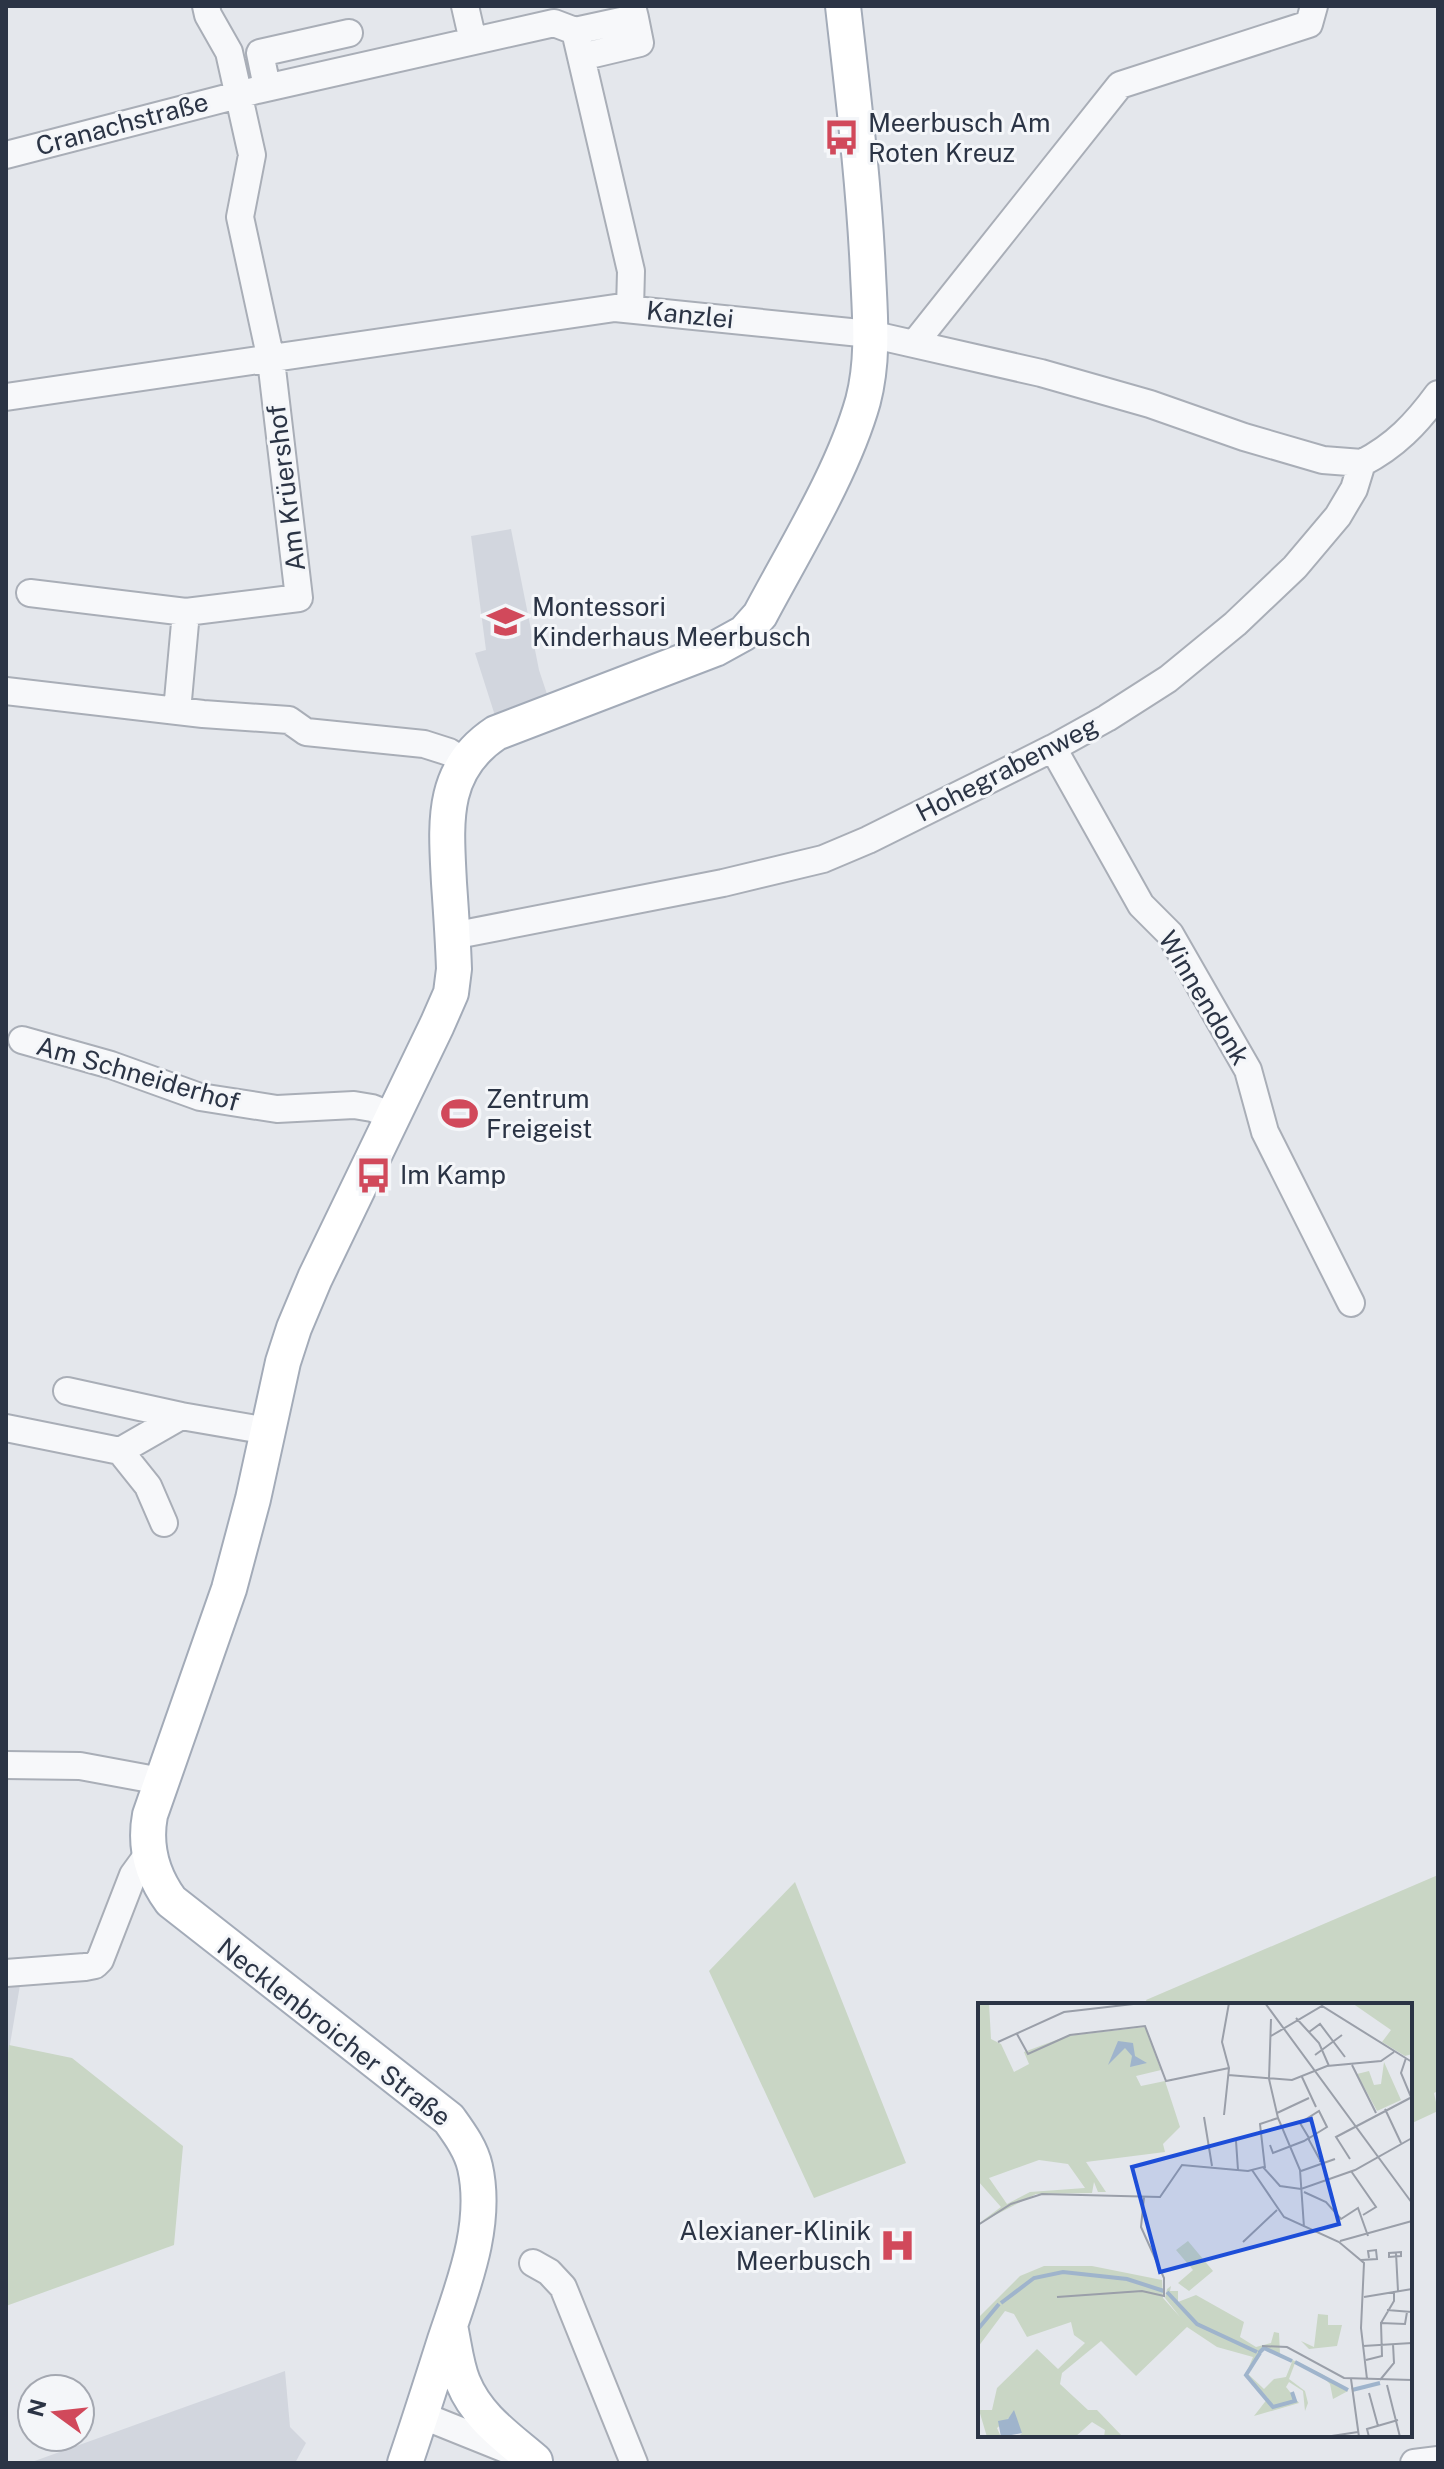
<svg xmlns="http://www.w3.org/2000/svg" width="1444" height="2469" font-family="'Public Sans',sans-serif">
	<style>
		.built { fill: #d2d6de }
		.green { fill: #c9d6c5 }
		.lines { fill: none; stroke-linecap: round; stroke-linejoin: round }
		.minor-casing { stroke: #a9aeb7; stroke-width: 30 }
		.major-casing { stroke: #a3abb8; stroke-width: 38 }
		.minor { stroke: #f7f8fa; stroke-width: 26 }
		.major { stroke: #fff; stroke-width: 34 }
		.labels { text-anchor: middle; stroke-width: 6; stroke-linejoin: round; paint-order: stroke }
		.poi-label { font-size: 26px; fill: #2b3445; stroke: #f4f6f9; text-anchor: start }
		.street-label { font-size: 26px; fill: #2b3445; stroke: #f4f6f9 }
		.inset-river { fill: none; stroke: #9fb4cc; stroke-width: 4 }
		.inset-road { fill: none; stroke: #9a9fa9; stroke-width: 2 }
		.view { fill: #1d4ed8; fill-opacity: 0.15; stroke: #1d4ed8; stroke-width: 4 }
		.inset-edge { fill: none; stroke: #2b3445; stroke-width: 4 }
	</style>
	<rect width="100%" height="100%" fill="#e4e7ec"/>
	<path class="built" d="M 511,529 L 539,670 L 550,703 L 497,722 L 475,653 L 486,650 L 471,536 Z
		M 6,1982 L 20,1985 L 6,2068 Z
		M 285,2371 L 290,2427 L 306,2443 L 295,2463 L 29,2463 Z"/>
	<path class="green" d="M 1438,1875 L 1438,2091 L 1434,2093 L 1438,2111 L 1410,2124 L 1410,2005 L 1148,2005 L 1146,2000 Z
		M 795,1882 L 906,2163 L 814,2198 L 709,1971 Z
		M 9,2045 L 72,2058 L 183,2146 L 174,2245 L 6,2306 L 6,2068 Z"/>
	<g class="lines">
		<defs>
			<path id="minor" d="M 465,6 L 473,41
				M 581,57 L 640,43 L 635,18
				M 267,87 L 260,53 L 349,33
				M 6,155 L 257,90 L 554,23 L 575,31
				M 630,309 L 631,271 L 575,31 L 635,18 L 632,6
				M 914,344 L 1120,85 L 1309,24 L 1314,6
				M 6,397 L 615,308 L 870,334 L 1041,373 L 1150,404 L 1244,437 L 1323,460 L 1362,463
				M 30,593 L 186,612 L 299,598 L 271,360 L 240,217 L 252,155 L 229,52 L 208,15 L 206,6
				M 6,691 L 203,714 L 289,720 L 306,732 L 424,744 L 449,752 L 465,762
				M 177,711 L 186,612
				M 1053,748 L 1141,905 L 1170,934 L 1248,1070 L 1265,1132 L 1351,1303
				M 452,936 L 723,883 L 823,859 L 868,840 L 1053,748 L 1107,718 L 1168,679 L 1235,624 L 1295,567 L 1338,516 L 1354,489 L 1362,463 C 1395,446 1416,424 1438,394
				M 22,1040 L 111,1065 L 200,1097 L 277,1109 L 354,1105 L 372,1108 L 395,1117
				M 67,1391 L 181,1416
				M 6,1428 L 120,1451 L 148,1486 L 164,1523
				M 120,1451 L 181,1416 L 268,1431
				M 6,1765 L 80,1766 L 161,1781
				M 6,1973 L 85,1967 L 95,1965 L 100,1960 L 133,1875 L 149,1853
				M 533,2263 L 549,2272 L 563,2287 L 634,2463
				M 421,2415 L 518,2454
				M 1414,2463 L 1438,2460"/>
			<path id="major" d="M 450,2326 C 454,2344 456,2365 463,2382 C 477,2417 507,2437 535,2461
				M 405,2463 C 419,2422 432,2381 445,2340 C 463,2286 488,2225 475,2167 C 471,2149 459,2133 449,2119 L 171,1901 C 152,1875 144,1847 150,1815 L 229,1589 L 253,1499 L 283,1362 L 294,1328 L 315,1278 L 437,1025 L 451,993 L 454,969 C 453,940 451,911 449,883 C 446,823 440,770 496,733 L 715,649 L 744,633 L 760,615 C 795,549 843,472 863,401 C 874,359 870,316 868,273 C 864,184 853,95 843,6"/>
		</defs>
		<use href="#minor" class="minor-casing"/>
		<use href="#major" class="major-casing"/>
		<use href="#minor" class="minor"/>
		<use href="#major" class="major"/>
	</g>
	<defs>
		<symbol id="bus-bare" viewBox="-9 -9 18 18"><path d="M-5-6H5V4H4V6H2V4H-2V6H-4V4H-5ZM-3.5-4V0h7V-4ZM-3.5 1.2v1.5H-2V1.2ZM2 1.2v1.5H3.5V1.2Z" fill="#d1495b" stroke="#f4f6f9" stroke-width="2.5" paint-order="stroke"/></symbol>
		<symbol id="school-bare" viewBox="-9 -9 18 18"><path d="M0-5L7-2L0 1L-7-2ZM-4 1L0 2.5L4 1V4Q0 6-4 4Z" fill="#d1495b" stroke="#f4f6f9" stroke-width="2.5" paint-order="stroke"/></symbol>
		<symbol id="stadium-bare" viewBox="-9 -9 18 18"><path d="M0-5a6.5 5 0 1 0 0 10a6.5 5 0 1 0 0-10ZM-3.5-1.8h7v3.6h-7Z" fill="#d1495b" stroke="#f4f6f9" stroke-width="2.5" paint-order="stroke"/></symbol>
		<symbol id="hospital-bare" viewBox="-9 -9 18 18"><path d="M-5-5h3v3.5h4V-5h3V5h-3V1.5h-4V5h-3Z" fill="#d1495b" stroke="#f4f6f9" stroke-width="2.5" paint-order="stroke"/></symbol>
	</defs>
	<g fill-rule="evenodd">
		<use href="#bus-bare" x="816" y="112" width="51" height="51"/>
		<use href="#school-bare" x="480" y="596" width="51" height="51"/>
		<use href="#stadium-bare" x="434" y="1088" width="51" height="51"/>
		<use href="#bus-bare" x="348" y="1150" width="51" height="51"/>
		<use href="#hospital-bare" x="872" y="2220" width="51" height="51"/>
	</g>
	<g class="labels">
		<g class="poi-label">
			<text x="868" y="132">Meerbusch Am<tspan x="868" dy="30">Roten Kreuz</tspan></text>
			<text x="532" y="616">Montessori<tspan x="532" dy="30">Kinderhaus Meerbusch</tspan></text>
			<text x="486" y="1108">Zentrum<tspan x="486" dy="30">Freigeist</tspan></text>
			<text x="400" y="1184">Im Kamp</text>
			<text x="871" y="2240" text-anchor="end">Alexianer-Klinik<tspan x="871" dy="30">Meerbusch</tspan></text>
		</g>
		<g class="street-label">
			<text transform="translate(122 124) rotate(-15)" y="9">Cranachstraße</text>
			<text transform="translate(690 315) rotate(6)" y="9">Kanzlei</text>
			<text transform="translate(286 488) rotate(-97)" y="9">Am Krüershof</text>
			<text transform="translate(1007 769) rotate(-27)" y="9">Hohegrabenweg</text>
			<text transform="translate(1204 998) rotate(59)" y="9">Winnendonk</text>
			<text transform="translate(138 1074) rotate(16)" y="9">Am Schneiderhof</text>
			<text transform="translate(334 2032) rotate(38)" y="9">Necklenbroicher Straße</text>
		</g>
	</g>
	<g transform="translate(978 2003)">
		<rect width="434" height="434" fill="#e4e7ec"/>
		<path d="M 0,0 L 11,0 L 13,36 L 23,41 L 36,69 L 51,61 L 46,49 L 89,33 L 167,24 L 183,67 L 158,73 L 163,83 L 187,78 L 202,124 L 185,141 L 187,149 L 108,159 L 128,189 L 120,189 L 116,179 L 114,190 L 58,191 L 0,221 L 23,204 L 0,178 ZM 61,157 L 90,161 L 107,185 L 52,189 L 29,201 L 11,175 ZM 374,0 L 434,0 L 434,51 L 427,53 L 404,39 L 413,27 ZM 406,59 L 423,97 L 399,108 L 379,71 L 391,68 L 396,82 L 403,81 ZM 210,238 L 235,268 L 211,288 L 200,280 L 215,267 L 198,247 ZM 66,263 L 114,263 L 184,277 L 185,295 L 202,314 L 187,295 L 189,286 L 193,283 L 192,288 L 200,288 L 200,299 L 218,292 L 266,319 L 262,334 L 278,344 L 293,340 L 296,329 L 301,330 L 302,351 L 344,371 L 370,388 L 355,396 L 352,381 L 343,372 L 317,360 L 311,376 L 327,388 L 330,400 L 327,408 L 325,388 L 311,379 L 308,384 L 321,400 L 276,413 L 290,395 L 267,373 L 275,354 L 239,344 L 209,324 L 158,373 L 123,338 L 84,370 L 82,381 L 110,407 L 119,407 L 145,434 L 126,434 L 127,427 L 114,419 L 97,434 L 40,434 L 44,430 L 33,413 L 19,425 L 23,434 L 9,434 L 1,407 L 14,407 L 19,385 L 59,346 L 80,366 L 107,340 L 96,332 L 93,319 L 49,334 L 36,311 L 27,308 L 0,344 L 0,315 L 42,273 ZM 286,346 L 314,359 L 308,374 L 296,376 L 286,386 L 269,370 ZM 340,311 L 350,312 L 350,322 L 364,322 L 359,343 L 331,346 L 323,338 L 336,344 Z" fill="#c9d6c5" fill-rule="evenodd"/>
		<path d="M 140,38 L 155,40 L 157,53 L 169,60 L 152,64 L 154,53 L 147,45 L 130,62 ZM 36,407 L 44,430 L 23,434 L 20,418 L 30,416 Z" fill="#9fb4cc"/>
		<path class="inset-river" d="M 189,289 L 219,321 L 279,349M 23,300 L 56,275 L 85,269 L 149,276 L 186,288M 0,326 L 21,301M 281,350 L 286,345 L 314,358M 282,350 L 268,372 L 295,404 L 317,398 L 314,389M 317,359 L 370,387M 374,387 L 402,380"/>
		<path class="inset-road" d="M 287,0 L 434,200M 318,15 L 341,40 L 351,63M 293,16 L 291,76 L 300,115 L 322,167 L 326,224M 331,29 L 342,21 L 367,54M 39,31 L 50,51 L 92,32 L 167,23 L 188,78 L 251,65M 293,33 L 344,3 L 434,59M 20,39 L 86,9 L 164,0M 337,52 L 364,32M 428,55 L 423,70 L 433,94M 374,62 L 398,110M 250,72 L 314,77 L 349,63 L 403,58 L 416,49M 324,74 L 338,104M 407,106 L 423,140M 299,110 L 331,95M 246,112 L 251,65 L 244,39 L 251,0M 226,114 L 234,163M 258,138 L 260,167M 292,142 L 295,150 L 326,138 L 331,135 L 333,134 L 336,132 L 349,124 L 341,108 L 322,120 L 331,135 L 331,137 L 342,157 L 342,159M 372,156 L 358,134 L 434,94M 287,165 L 282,121 L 300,115M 274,167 L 306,214 L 361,239 L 386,260 L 383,325 L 389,376M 323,168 L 357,156M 373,168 L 398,204 L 385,212M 326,189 L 348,199 L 363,216 L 380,205 L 390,233M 0,222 L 33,201 L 64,191 L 182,194 L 204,162 L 270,168 L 285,164 L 302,183 L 323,186 L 377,167 L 434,135M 362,238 L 434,218M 265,239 L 299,207M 423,249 L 423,253 L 411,254 L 411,250 ZM 418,250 L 420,288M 383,257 L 399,256 L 398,247 L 390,248 L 391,255M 79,294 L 164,288 L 186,293 L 186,275 L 163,224 L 166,194M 386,294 L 434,286M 409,307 L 434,309M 403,320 L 416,298 L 416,288M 284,343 L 309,344 L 366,375 L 434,377M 385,343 L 434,340M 388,357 L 404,353 L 403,320 L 427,321 L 429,309M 373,376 L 381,434M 402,377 L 416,360 L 415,341M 409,382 L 422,434M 391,390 L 400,423M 347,434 L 380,429M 391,434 L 389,426 L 420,417M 391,434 L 418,434"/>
		<path class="view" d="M 333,116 L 361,221 L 182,269 L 154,164 Z"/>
		<rect width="434" height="434" class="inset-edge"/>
	</g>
	<rect width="1444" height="2469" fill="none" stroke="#2b3445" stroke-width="16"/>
	<g transform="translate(56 2413) rotate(285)"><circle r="38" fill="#f4f6f9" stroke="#a4a8b1" stroke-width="2"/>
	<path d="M0-6L14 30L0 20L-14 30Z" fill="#d1495b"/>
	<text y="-12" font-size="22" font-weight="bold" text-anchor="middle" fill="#2b3445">N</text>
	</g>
</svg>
